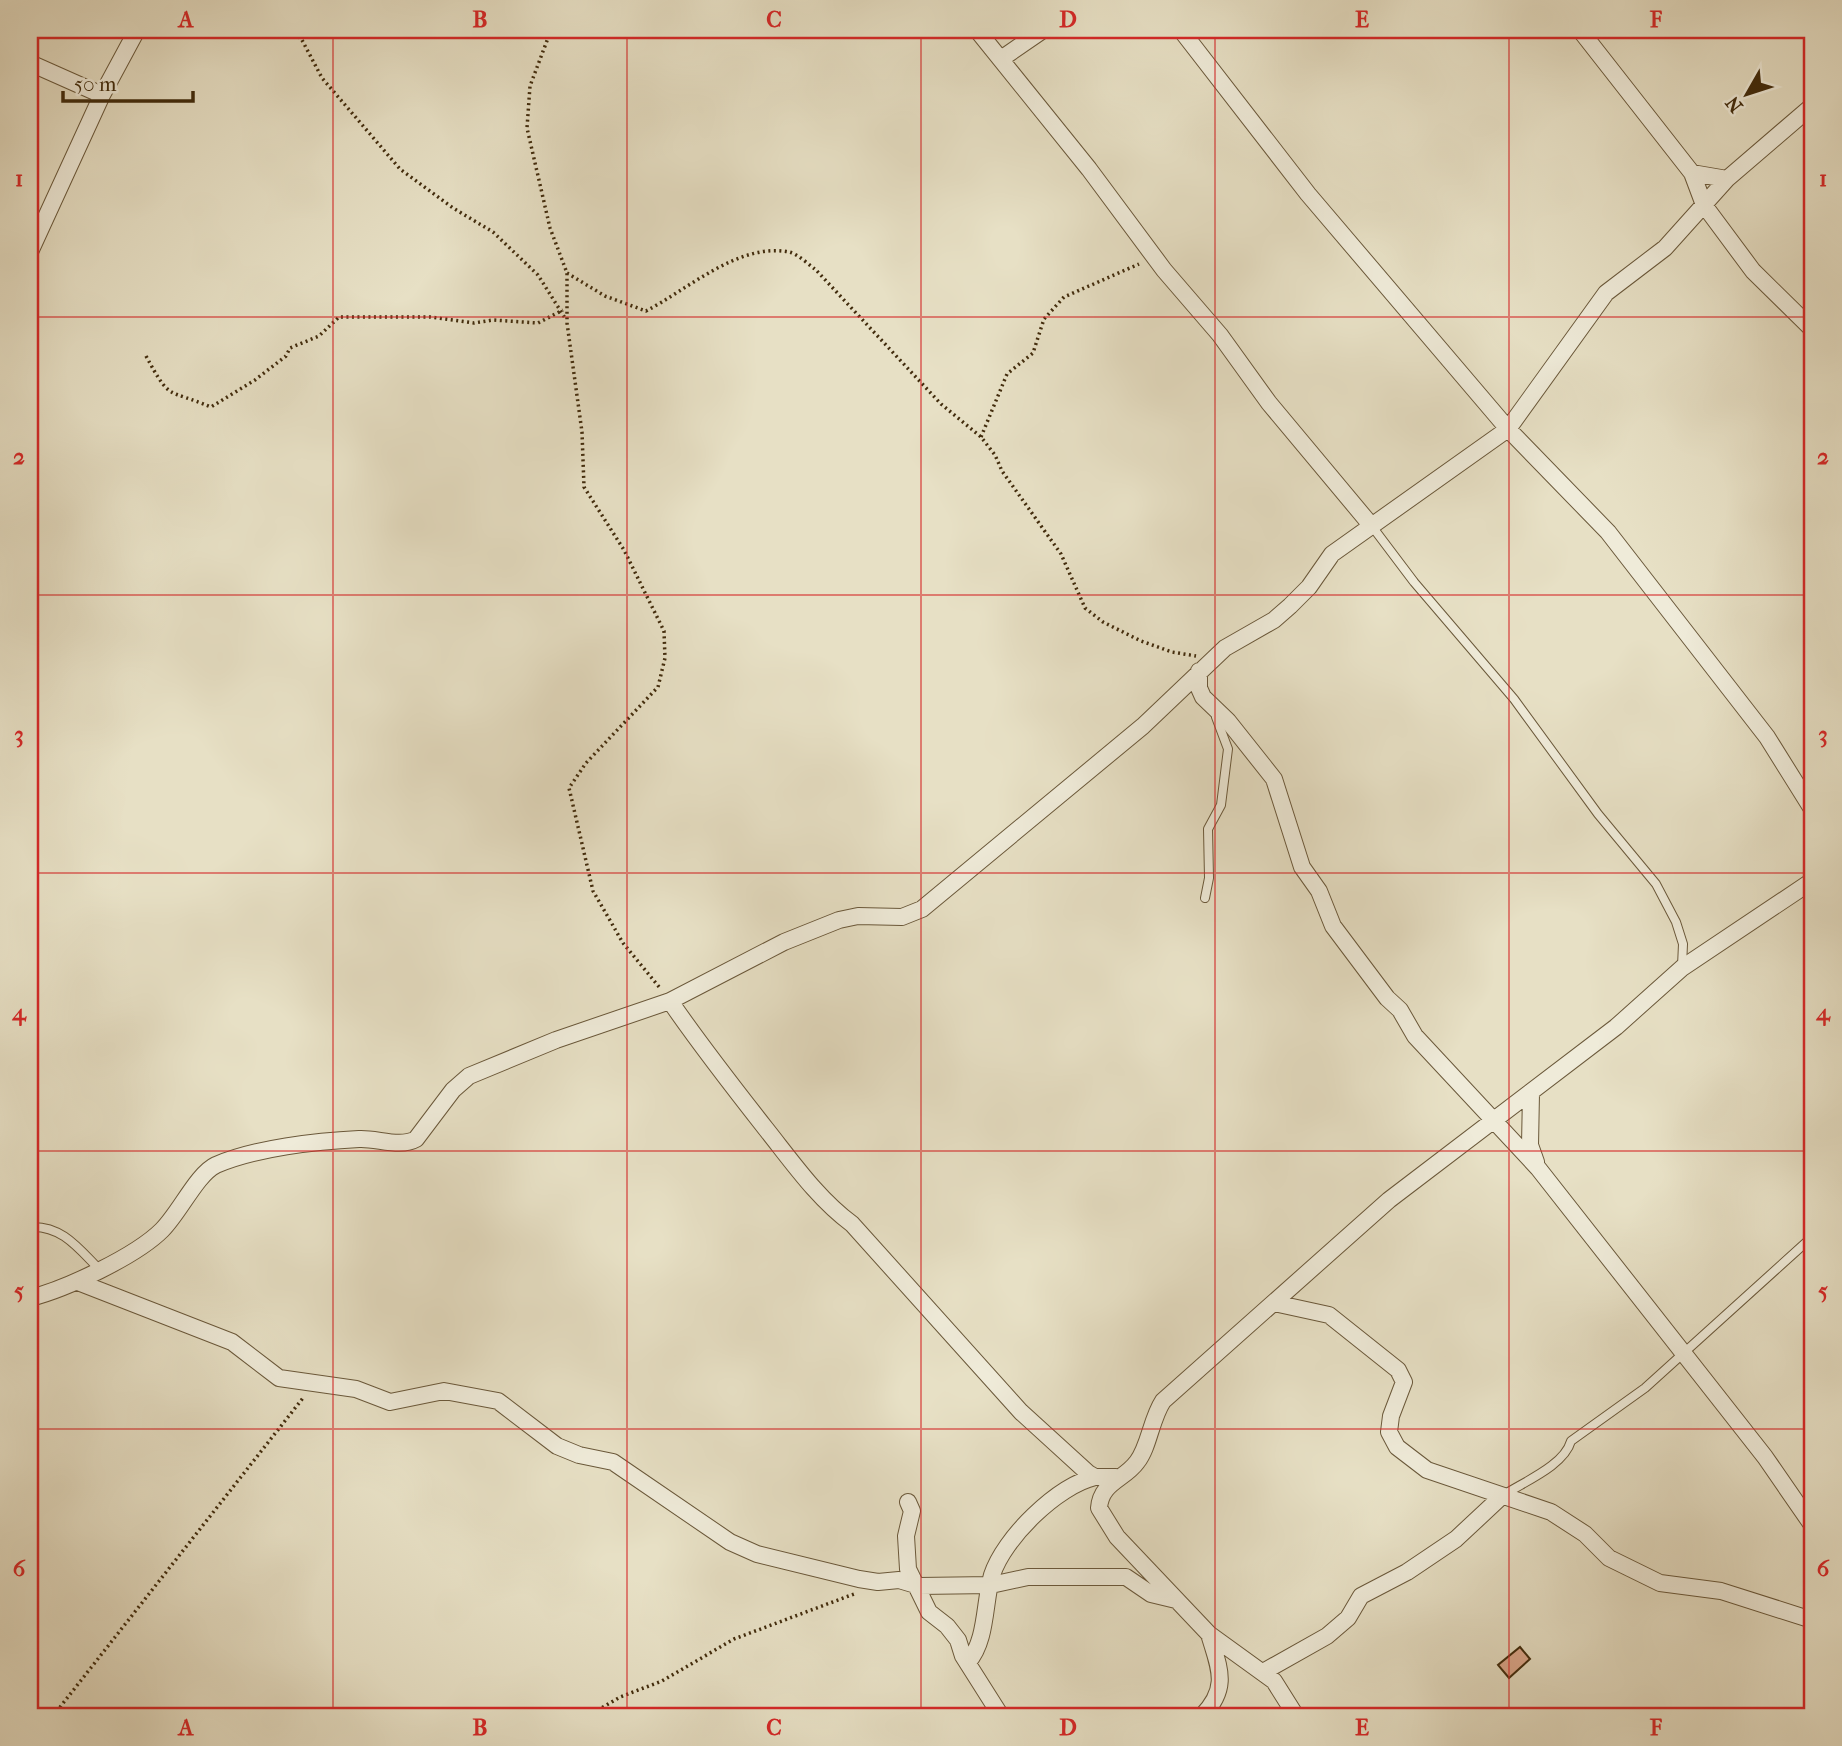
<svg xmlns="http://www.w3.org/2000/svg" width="1842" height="1746" font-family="'IM FELL French Canon',serif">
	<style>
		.building { fill: #dda88c; stroke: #412b0c; stroke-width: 2 }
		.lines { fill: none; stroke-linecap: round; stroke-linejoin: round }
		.lane-casing { stroke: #6a583a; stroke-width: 10 }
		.street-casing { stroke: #6a583a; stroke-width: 18 }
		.path { stroke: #412b0c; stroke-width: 3.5; stroke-dasharray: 2 3.5; stroke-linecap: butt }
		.lane { stroke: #efebd9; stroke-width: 8 }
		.street { stroke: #efebd9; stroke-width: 16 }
		.grid { fill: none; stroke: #d62828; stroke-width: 2; stroke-opacity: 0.55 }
		.neatline { fill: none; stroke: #d62828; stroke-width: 2.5 }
		.grid-label { font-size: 23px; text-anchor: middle; font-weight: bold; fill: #d62828 }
	</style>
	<rect width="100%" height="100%" fill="#e7e0c5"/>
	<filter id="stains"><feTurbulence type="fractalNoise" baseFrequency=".00286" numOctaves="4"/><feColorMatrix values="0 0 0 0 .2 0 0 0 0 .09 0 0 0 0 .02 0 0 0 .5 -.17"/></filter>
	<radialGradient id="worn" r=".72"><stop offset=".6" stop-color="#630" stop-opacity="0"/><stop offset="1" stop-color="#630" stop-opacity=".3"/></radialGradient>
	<path class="building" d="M 1520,1647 L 1530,1659 L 1509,1678 L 1498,1665 Z"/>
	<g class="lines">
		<defs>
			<path id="lane" d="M 1371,525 L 1414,582 L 1514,699 L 1598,814 L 1656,884 L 1676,922 L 1683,944 L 1682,966
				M 1205,898 L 1209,878 L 1208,829 L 1221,805 L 1228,749 L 1216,717
				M 30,1227 C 62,1225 79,1249 100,1270
				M 1502,1496 C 1523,1482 1564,1466 1571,1441 L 1645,1388 L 1812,1237"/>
			<path id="street" d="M 977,30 L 1089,169 L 1164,270 L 1220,335 L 1269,403 L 1370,524
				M 1181,30 L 1308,194 L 1508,429 L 1608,532 L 1767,737 L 1812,809
				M 1580,30 L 1692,173 L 1704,205 L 1753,271 L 1812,329
				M 1001,59 L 1043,30
				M 30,63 L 102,95
				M 1692,173 L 1727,179
				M 30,252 L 102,95 L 137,30
				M 1199,671 L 1199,688 L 1203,697 L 1228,721 L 1274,779 L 1302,867 L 1319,891 L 1333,926 L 1387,998 L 1400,1010 L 1415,1036 L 1538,1168 L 1765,1457 L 1812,1525
				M 670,1001 C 700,1045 733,1087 766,1129 C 793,1163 818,1199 852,1224 L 1021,1412 L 1088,1473 L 1095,1477 L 1116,1477
				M 1531,1093 L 1530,1145 L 1536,1162
				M 78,1282 L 232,1342 L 279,1378 L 356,1389 L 390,1402 L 444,1391 L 498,1401 L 557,1446 L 579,1455 L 613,1462 L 730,1542 L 757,1554 L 859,1579 L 878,1582 L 899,1580 L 919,1586 L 991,1585 L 1028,1577 L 1126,1577 L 1151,1594 L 1176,1600
				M 30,1298 C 66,1289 136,1256 162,1230 C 180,1212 197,1174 216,1165 C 255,1148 317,1141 359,1139 C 377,1138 400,1148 416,1139 L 453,1090 L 469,1076 L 556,1040 L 670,1001 L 784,942 L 839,920 L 858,916 L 902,917 L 922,909 L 1143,726 L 1225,648 L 1274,620 L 1290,606 L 1309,587 L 1332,554 L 1508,429 L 1606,293 L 1665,248 L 1727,179 L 1812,106
				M 1274,1303 L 1329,1315 L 1398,1370 L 1404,1382 L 1391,1416 L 1389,1432 L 1397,1447 L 1427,1470 L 1551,1512 L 1585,1534 L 1609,1558 L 1660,1583 L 1721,1591 L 1812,1620
				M 908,1502 L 912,1511 L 906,1536 L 908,1569 L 929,1612 L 947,1626 L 958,1640 L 963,1656 L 1001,1716
				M 968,1662 C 987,1641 984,1602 992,1575 C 1004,1538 1057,1486 1095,1477
				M 1263,1672 L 1327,1636 L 1348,1618 L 1361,1596 L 1407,1572 L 1456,1539 L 1502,1496
				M 1202,1716 C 1230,1687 1219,1668 1209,1634
				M 1296,1716 L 1274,1681 L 1209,1634 L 1117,1537 L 1099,1508 C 1101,1482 1124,1480 1137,1462 C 1149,1447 1151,1419 1163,1401 L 1389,1200 L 1616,1027 L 1682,968 L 1812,881"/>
		</defs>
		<use href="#lane" class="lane-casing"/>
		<use href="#street" class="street-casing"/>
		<path class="path" d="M 289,30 L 302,40 L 322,78 L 400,169 L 453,208 L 493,232 L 538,275 L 565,318
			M 551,30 L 530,86 L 527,128 L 550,228 L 567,273 L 567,323 L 582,432 L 584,487 L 624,550 L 664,631 L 665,658 L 658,687 L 586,763 L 569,788 L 593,891 L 623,943 L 660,988
			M 567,273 L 605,296 L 646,311 C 687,290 739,242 789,252 C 798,254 808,264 816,270 L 941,404 L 981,437 L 995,455 L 1002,471 L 1061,554 L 1085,608 L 1103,622 L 1141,641 L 1172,652 L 1196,656
			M 146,356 C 171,402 166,388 211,407 L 255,380 L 286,356 L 290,348 L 319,336 L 339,317 L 430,317 L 474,323 L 493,320 L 538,323 L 563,310
			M 981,437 L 1007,374 L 1033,353 L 1044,319 L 1064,297 L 1139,264
			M 53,1716 L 303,1398
			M 588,1716 L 620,1697 L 662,1681 L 734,1639 L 854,1594"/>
		<use href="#lane" class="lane"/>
		<use href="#street" class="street"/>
	</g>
	<path class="grid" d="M 333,30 L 333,1716M 627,30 L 627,1716M 921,30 L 921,1716M 1215,30 L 1215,1716M 1509,30 L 1509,1716M 30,317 L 1812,317M 30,595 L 1812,595M 30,873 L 1812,873M 30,1151 L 1812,1151M 30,1429 L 1812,1429"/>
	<rect width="1842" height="1746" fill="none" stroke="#e7e0c5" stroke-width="77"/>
	<g transform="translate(1747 94) rotate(231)" stroke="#efebd9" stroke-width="5" paint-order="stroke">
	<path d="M0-5L12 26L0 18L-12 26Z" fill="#412b0c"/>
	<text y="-10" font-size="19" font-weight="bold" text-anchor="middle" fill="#412b0c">N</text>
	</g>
	<path d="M63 91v10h130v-10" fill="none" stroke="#412b0c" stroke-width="3.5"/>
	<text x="74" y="91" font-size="21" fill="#412b0c" stroke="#efebd9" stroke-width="5" paint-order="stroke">50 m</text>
	<rect x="38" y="38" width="1766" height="1670" class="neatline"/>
	<g class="grid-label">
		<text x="186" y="27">A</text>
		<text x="480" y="27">B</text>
		<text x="774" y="27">C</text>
		<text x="1068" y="27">D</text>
		<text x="1362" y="27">E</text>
		<text x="1656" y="27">F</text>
		<text x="19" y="186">1</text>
		<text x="1823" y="186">1</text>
		<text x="19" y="464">2</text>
		<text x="1823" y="464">2</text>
		<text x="19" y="742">3</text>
		<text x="1823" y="742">3</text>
		<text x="19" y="1020">4</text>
		<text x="1823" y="1020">4</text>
		<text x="19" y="1298">5</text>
		<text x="1823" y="1298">5</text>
		<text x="19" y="1576">6</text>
		<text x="1823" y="1576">6</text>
		<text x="186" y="1735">A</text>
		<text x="480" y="1735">B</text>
		<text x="774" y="1735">C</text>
		<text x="1068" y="1735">D</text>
		<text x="1362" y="1735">E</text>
		<text x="1656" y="1735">F</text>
	</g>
	<rect width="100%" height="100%" filter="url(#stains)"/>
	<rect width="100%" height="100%" fill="url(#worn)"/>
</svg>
